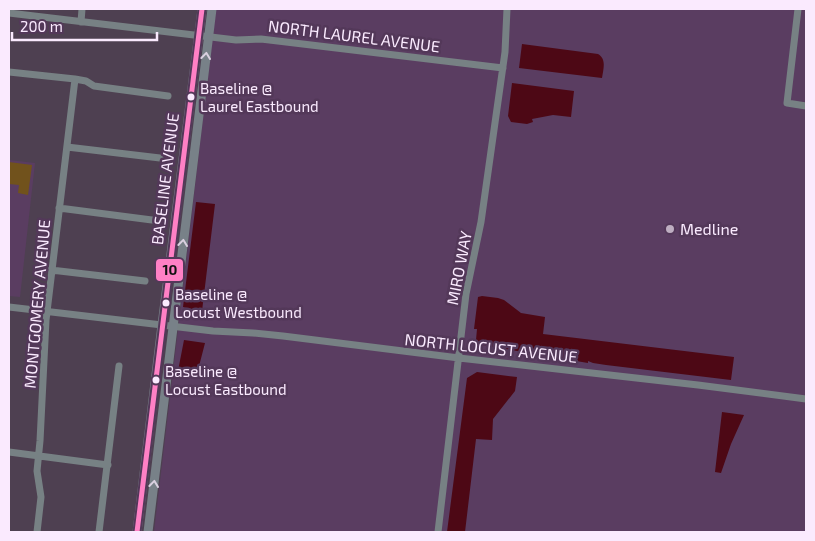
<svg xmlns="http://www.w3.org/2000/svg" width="815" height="541" font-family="'Exo 2',sans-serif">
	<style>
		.built { fill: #5a3d61 }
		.green { fill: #71521c }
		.water { fill: #4d0815 }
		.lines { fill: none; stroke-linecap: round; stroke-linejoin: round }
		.minor { stroke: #778184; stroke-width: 7 }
		.major { stroke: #788188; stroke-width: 9 }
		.bus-1-casing { stroke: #533859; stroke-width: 9 }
		.bus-1 { stroke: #ff80c5; stroke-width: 5 }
		.oneway { stroke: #dad0e0 }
		.bus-dot { fill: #faeafe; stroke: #533859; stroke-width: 2 }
		.poi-dot { fill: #beaec1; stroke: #533859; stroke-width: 2 }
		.labels { text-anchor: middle; stroke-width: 5; stroke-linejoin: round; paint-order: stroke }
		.bus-label { font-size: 15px; fill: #faeafe; stroke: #533859; text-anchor: start }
		.street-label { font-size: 16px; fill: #faeafe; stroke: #533859 }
		.poi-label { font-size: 16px; fill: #faeafe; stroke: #533859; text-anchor: start }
		.line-badge { stroke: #533859; stroke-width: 2 }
		.pale-badge-label { font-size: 14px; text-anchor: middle; font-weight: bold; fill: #111 }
	</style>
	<rect width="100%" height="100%" fill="#4e4051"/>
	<path class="built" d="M 216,9 L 806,9 L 806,532 L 154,532 Z
		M 9,160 L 35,163 L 20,297 L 9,296 Z"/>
	<path class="green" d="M 9,162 L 32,165 L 28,195 L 18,193 L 19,185 L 9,184 Z"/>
	<path class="water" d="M 522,44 L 598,54 C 607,59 603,70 602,78 L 519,68 Z
		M 512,83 L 574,91 L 571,117 L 553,115 L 532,119 L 533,122 L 527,124 L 511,122 L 508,116 Z
		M 196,202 L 215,204 L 202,311 L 183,307 Z
		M 482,296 L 498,298 L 504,300 L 521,313 L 545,317 L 543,334 L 734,357 L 731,380 L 606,365 L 593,363 L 588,361 L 588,363 L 482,345 L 476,340 L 477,329 L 474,329 L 478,297 Z
		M 184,340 L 205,343 L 197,374 L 178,371 Z
		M 477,372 L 517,377 L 515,391 L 493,419 L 492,440 L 476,439 L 465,532 L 447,532 L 467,378 Z
		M 722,412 L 744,415 L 731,444 L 721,473 L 715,472 Z"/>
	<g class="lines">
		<path class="minor" d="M 798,9 L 787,103 L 806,106
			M 9,13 L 236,40 L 261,39 L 503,68
			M 81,22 L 82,9
			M 9,72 L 75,79 L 86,81 L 94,86 L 168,96
			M 67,147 L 160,158
			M 59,208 L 152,220
			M 51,270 L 145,281
			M 9,307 L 213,331 L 253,333 L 283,336 L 459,358 L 698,385 L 806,399
			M 9,452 L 108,465
			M 37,532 L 41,497 L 37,471 L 40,441 L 46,320 L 75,79
			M 99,532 L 119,366
			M 438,532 L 466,294 L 481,222 L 505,52 L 507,9"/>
		<path class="major" d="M 137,532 L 162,325 L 202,9
			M 148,532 L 212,9"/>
		<defs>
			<path id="bus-1" d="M 137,532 L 202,9"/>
		</defs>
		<use href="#bus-1" class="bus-1-casing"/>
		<use href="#bus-1" class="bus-1"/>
	</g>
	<defs><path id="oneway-chevron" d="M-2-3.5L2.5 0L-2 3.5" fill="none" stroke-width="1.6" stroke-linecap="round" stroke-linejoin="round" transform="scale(1.25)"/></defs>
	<g class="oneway">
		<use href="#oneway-chevron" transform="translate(206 56) rotate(-83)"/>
		<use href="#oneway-chevron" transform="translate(183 243) rotate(-83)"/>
		<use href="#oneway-chevron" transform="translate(154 484) rotate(-83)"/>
	</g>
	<g class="bus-dot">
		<circle cx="191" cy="97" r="4.5"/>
		<circle cx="166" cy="303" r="4.5"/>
		<circle cx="156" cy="380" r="4.5"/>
	</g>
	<circle class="poi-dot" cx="670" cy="229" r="5"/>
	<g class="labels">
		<g class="bus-label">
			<text x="200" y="94">Baseline @<tspan x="200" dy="18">Laurel Eastbound</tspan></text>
			<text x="175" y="300">Baseline @<tspan x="175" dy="18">Locust Westbound</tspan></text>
			<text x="165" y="377">Baseline @<tspan x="165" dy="18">Locust Eastbound</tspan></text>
		</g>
		<g class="street-label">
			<text transform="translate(354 36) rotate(7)" y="6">NORTH LAUREL AVENUE</text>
			<text transform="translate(165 179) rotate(-83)" y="6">BASELINE AVENUE</text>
			<text transform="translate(459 268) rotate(-79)" y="6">MIRO WAY</text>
			<text transform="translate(37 304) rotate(-85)" y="6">MONTGOMERY AVENUE</text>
			<text transform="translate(491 348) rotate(6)" y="6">NORTH LOCUST AVENUE</text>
		</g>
		<g class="poi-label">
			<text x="680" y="235">Medline</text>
		</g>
	</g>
	<rect class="line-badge" x="155" y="258" width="29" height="24" rx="5" fill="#ff80c5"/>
	<g class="pale-badge-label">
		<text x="170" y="275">10</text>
	</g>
	<rect width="815" height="541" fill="none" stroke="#faeafe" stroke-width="20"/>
	<path d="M12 32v8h145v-8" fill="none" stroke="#faeafe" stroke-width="2.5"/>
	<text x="20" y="32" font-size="15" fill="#faeafe" stroke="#533859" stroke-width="4" paint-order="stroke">200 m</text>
</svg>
